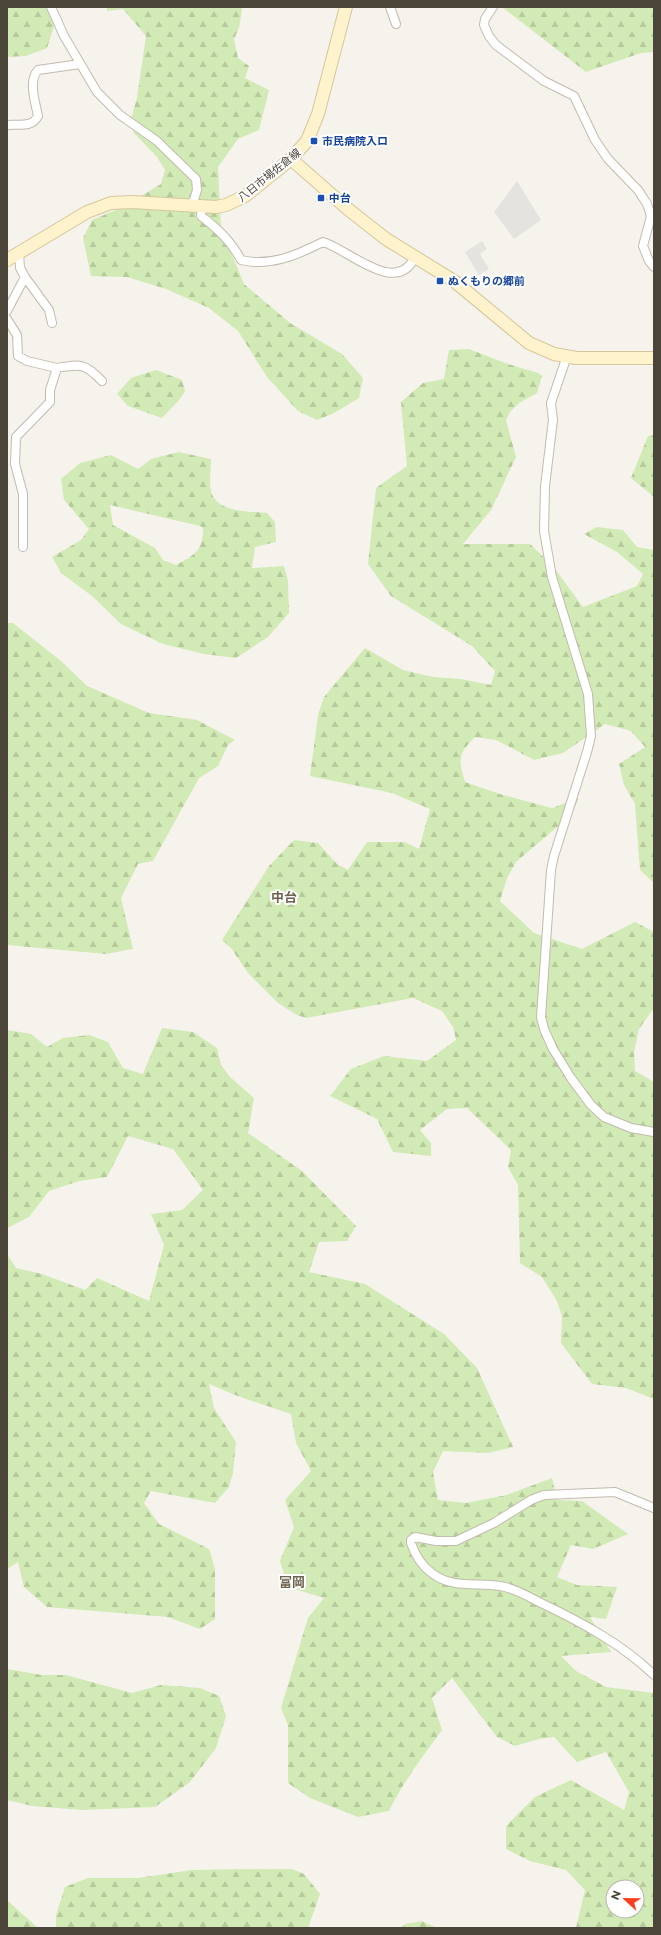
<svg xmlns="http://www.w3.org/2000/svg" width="661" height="1935" font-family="Montserrat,'Noto Sans JP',sans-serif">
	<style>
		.forest { fill: url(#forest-firs); fill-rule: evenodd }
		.parking { fill: #e5e3e0 }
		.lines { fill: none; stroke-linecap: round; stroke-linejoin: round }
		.street-casing { stroke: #c2bbae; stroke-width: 10 }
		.secondary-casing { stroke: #d6c79b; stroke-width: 14 }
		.street { stroke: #fff; stroke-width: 8 }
		.secondary { stroke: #fff3cd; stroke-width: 12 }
		.transit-dot { fill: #1a4fb4; stroke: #fff; stroke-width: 1.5 }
		.labels { text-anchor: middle; stroke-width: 4; stroke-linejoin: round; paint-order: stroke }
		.transit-label { font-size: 11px; font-weight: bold; fill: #164399; stroke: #fff; text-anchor: start }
		.street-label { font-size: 11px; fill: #4b4439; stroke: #fff }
		.quarter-label { font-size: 13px; font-weight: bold; fill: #6e6250; stroke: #fff }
	</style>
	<defs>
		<pattern id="forest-firs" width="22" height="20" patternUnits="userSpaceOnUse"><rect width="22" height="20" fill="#d2eab5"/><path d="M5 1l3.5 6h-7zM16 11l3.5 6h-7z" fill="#b6ca9c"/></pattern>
	</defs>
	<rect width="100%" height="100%" fill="#f6f3ec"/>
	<path class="forest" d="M 7,7 L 52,7 L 56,20 L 47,48 L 26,56 L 7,57 Z
		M 107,7 L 240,7 L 242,9 L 239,28 L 234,39 L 238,58 L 249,66 L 245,78 L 269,90 L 259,130 L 238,139 L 218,167 L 221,228 L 244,284 L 290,323 L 342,354 L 363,378 L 359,398 L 334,413 L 317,420 L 298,411 L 267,377 L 238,331 L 209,308 L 166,289 L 127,277 L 91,276 L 83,238 L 92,220 L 123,207 L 161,184 L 165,170 L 157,157 L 134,133 L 131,119 L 137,98 L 146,36 L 123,9 L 107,11 Z
		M 502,7 L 654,7 L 654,52 L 641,53 L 586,72 Z
		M 469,349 L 505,363 L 538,373 L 542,376 L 537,393 L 519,403 L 510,412 L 506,420 L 516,457 L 491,510 L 463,544 L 530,544 L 552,565 L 583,607 L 637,586 L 643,574 L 617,552 L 584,534 L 597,527 L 623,530 L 637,547 L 654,550 L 654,883 L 640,870 L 635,804 L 624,785 L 619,764 L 645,747 L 631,731 L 605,724 L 563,753 L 534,760 L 496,740 L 475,737 C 458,754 458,759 465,782 L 503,795 L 552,808 L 579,798 L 570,816 L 516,862 L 507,878 L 500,901 L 534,933 L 582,949 L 635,922 L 654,932 L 654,1008 L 639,1029 L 634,1052 L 635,1071 L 654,1082 L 654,1399 L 626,1388 L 592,1384 L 561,1343 L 562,1316 L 557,1301 L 542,1277 L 520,1263 L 518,1185 L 508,1167 L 511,1150 L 467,1108 L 447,1109 L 420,1130 L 431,1143 L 431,1156 L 393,1152 L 377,1119 L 330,1096 L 351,1069 L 384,1056 L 427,1061 L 456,1040 L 453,1027 L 442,1011 L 413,998 L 306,1018 L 297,1015 L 278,1003 L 248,973 L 231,948 L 222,940 L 269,866 L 294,840 L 318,843 L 337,864 L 348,870 L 367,842 L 405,842 L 419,849 L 430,809 L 392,793 L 310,776 L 318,715 L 324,697 L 365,648 L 403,670 L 433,677 L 461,679 L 491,685 L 495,671 L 472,646 L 391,596 L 368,564 L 376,488 L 407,466 L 401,402 L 423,383 L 444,379 L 449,350 Z
		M 156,370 L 182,380 L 185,391 L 180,399 L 162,418 L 128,406 L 117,394 L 131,378 Z
		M 654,435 L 654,497 L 631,478 L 648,436 Z
		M 179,452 L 211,459 C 211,469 209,481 211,491 C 216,513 249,511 267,513 L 275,522 L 276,542 L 255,547 L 252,568 L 284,566 L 288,581 L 289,613 L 268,637 L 236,658 L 204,654 L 163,644 L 121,624 L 92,596 L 61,573 L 52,557 L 81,540 L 89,529 L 64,500 L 61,479 L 80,463 L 111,455 L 138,469 L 151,459 ZM 110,505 L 200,526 L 203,528 C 203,552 194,555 176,565 L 163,560 L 155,548 L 113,525 Z
		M 7,623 L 13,623 L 61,661 L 87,686 L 149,713 L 197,720 L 235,740 L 228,745 L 218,766 L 199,778 L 153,861 L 138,864 L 121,898 L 133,949 L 106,954 L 7,945 Z
		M 162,1028 L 193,1032 L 217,1048 L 221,1065 L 230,1077 L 254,1098 L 248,1133 L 302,1171 L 356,1226 L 347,1241 L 319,1242 L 309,1272 L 365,1284 L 444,1334 L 477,1368 L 513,1447 L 488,1453 L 443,1451 L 433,1472 L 438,1500 L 466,1503 L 507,1495 L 552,1478 L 557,1500 L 582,1501 L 628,1534 L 593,1549 L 571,1545 L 557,1577 L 577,1585 L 617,1587 L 606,1619 L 590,1617 L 611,1652 L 561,1656 L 576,1671 L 606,1687 L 654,1693 L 654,1928 L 576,1928 L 585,1890 L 566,1870 L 530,1861 L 506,1849 L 506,1826 L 535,1797 L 571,1780 L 624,1810 L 629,1792 L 606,1752 L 577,1762 L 554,1737 L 539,1739 L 515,1746 L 497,1737 L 452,1678 L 432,1698 L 442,1730 C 423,1756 403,1782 389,1811 L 358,1817 L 310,1798 L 288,1783 L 288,1725 L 281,1708 L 308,1618 L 324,1598 L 288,1587 L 280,1561 L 294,1527 L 285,1500 L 311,1471 L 296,1443 L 291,1414 L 235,1395 L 209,1384 L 214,1408 L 236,1442 L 233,1473 L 229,1487 L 215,1503 L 151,1491 L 144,1503 L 159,1524 L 209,1549 L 215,1569 L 215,1619 L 200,1629 L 168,1617 L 47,1607 L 24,1587 L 18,1562 L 7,1569 L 7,1254 L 16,1268 L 42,1274 L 85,1290 L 97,1278 L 149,1301 L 164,1245 L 151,1214 L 182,1210 L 203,1190 L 173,1149 L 128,1136 L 107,1177 L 79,1181 L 49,1191 L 29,1217 L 7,1228 L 7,1030 L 31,1034 L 47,1047 L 63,1038 L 89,1035 L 108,1042 L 123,1068 L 143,1074 ZM 613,1887 L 637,1887 L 637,1911 L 613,1911 Z
		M 7,1669 L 42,1675 L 66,1675 L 132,1693 L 161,1685 L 200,1688 L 219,1696 L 226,1716 L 216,1748 L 190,1782 L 155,1807 L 82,1810 L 32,1806 L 7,1800 Z
		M 244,1869 L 292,1869 L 304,1874 L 320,1894 L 308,1928 L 56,1928 L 56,1915 L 65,1887 L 88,1878 L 138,1878 L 192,1870 Z
		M 7,1900 L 38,1928 L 7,1928 Z
		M 422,1921 L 437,1928 L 401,1928 L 405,1924 Z"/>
	<path class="parking" d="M 517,181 L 541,220 L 514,239 L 494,212 Z
		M 482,241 L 487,249 L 480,254 L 489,269 L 479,275 L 465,252 Z"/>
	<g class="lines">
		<defs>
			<path id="street" d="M 51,7 L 64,36 L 97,92 L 120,115 L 157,141 L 196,179 L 197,190 L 192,206
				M 390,7 L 396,24
				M 493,7 L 485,19 L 484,25 L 489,36 L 496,45 L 544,81 L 574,96 L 595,140 L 608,159 L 638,190 L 647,204 L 651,216 L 643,246 L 649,261 L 654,267
				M 7,125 C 19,124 32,128 38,116 C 35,101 28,81 38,70 L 80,64
				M 202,206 L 201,216 C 218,229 231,241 241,260 C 270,267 297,255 323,242 C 348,249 396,297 415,257
				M 19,253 L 20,268 L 25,277 L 49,310 L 52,323
				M 7,311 L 25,277
				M 7,319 L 17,335 L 18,356 L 27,361 L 57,368 L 50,390 L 50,402 L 16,437 L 15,464 L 23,494 L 23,547
				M 567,356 L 551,403 L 553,420 L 545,486 L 544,531 L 552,577 L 588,694 L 591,736 L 587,752 L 554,856 L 551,870 L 541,1017 L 544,1029 L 553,1049 L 571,1078 L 591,1105 L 604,1117 L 631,1128 L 654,1132
				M 57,368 C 81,364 85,363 102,381
				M 654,1508 L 615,1492 L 544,1495 L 531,1500 L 494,1523 L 456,1541 L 436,1541 L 415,1537 L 411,1540 L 411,1543 C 415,1555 423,1567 433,1574 C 455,1590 481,1581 505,1587 C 518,1590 529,1597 541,1603 C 581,1622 622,1644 654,1675"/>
			<path id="secondary" d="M 291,159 L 349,210 L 386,239 L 454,281 L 529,343 L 554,354 L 576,358 L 654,358
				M 7,260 L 87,212 L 111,203 L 132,202 L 216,207 L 226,205 L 245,196 L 291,159 L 307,141 L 318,114 L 346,7"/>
		</defs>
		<use href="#street" class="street-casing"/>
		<use href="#secondary" class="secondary-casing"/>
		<use href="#street" class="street"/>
		<use href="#secondary" class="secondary"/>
	</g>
	<g class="transit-dot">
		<rect x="310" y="137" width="8" height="8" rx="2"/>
		<rect x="317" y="194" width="8" height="8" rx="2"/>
		<rect x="436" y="277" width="8" height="8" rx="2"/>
	</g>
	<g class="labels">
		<g class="transit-label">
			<text x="322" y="145">市民病院入ロ</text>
			<text x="329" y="202">中台</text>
			<text x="448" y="285">ぬくもりの郷前</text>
		</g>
		<g class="street-label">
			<text transform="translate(269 175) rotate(-39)" y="4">八日市場佐倉線</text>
		</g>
		<g class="quarter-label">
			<text x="284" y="902">中台</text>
			<text x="292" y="1587">富岡</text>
		</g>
	</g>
	<rect width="661" height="1935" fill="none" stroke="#4b4439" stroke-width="16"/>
	<g transform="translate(625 1899) rotate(292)"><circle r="19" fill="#ffffff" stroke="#b7b4b0"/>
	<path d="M0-3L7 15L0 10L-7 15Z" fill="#fc3f1d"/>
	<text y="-6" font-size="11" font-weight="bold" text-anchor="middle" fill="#4b4439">N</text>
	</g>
</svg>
